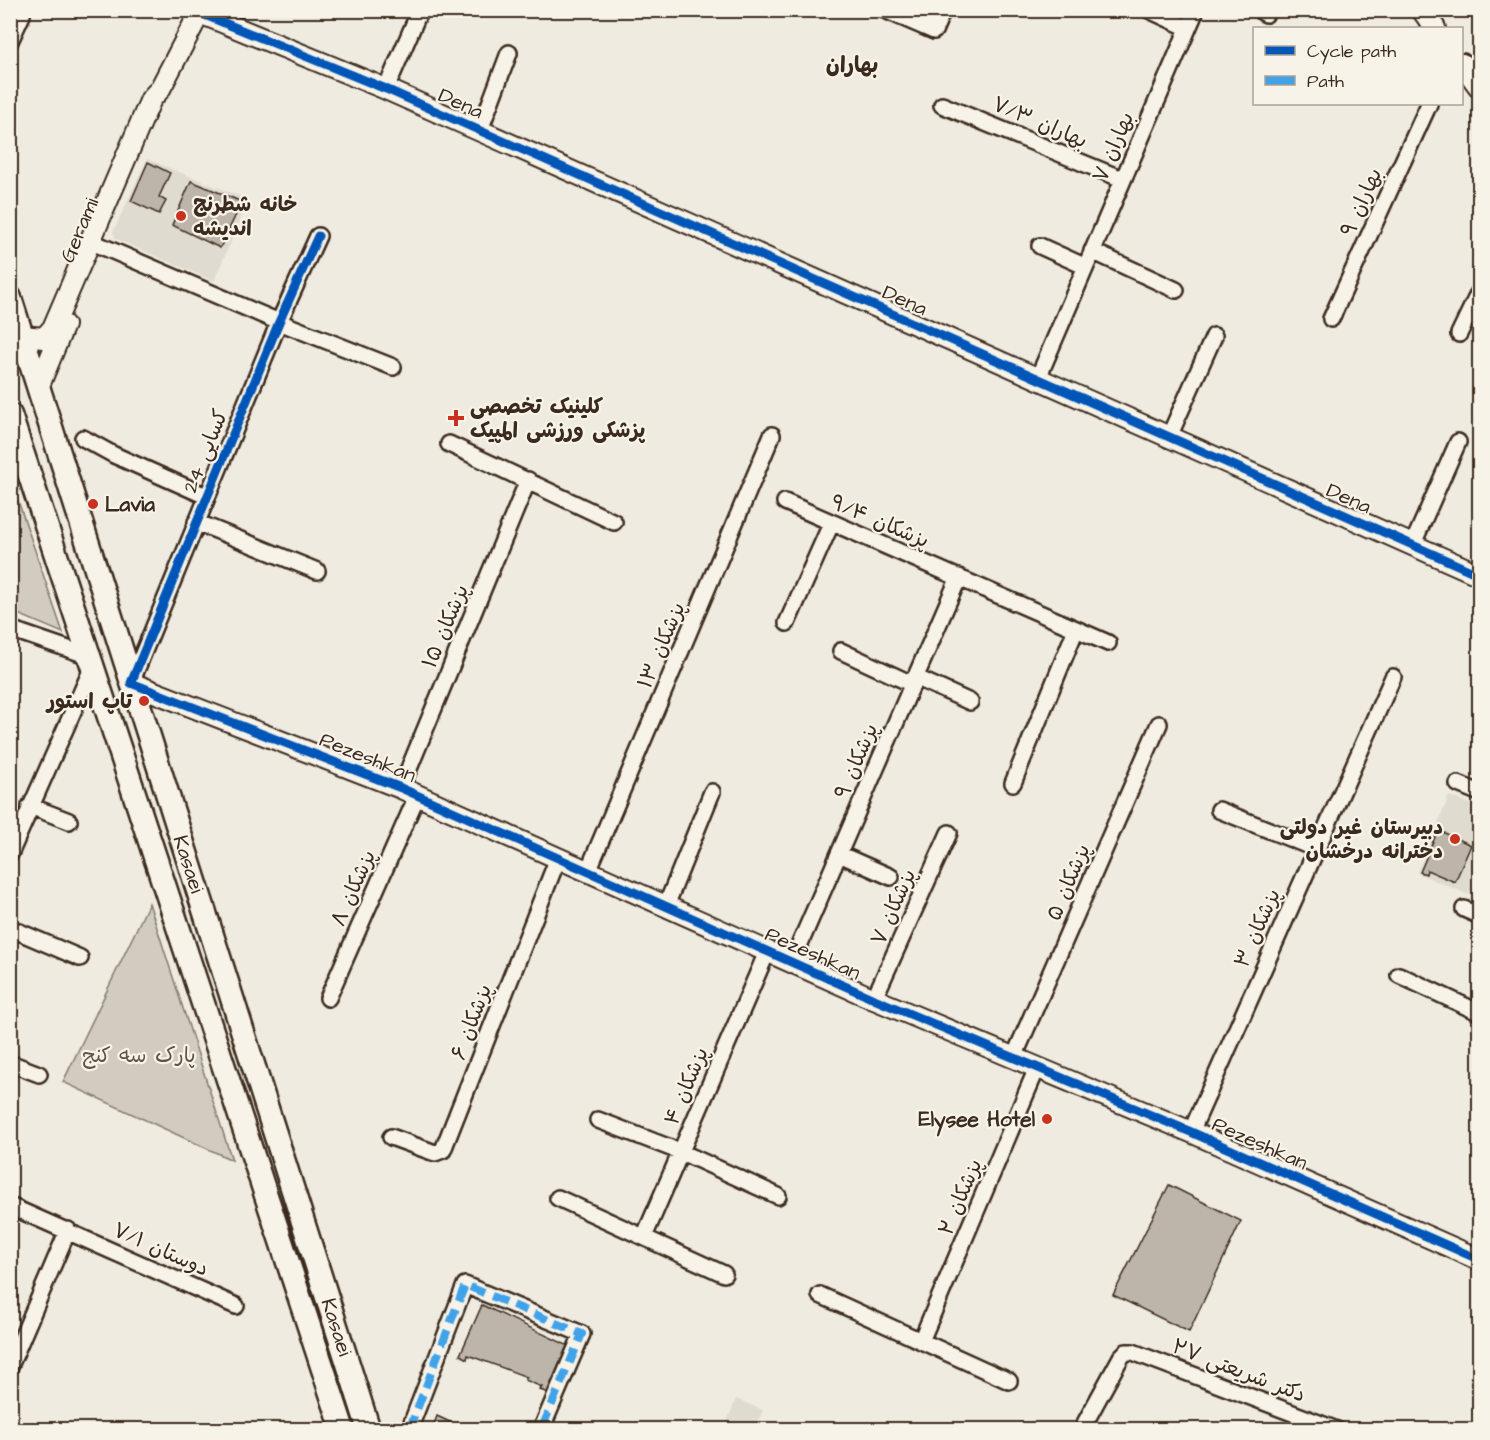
<svg xmlns="http://www.w3.org/2000/svg" width="1490" height="1440" font-family="'Architects Daughter','Playpen Sans Arabic',sans-serif">
	<style>
		.built { fill: #e0dbd0 }
		.green { fill: #d1cbc0; stroke: #867a6f; stroke-width: 1.5 }
		.building { fill: #bdb5aa; stroke: #3b2a1e; stroke-width: 1.5 }
		.lines { fill: none; stroke-linecap: round; stroke-linejoin: round }
		.minor-casing { stroke: #3b2a1e; stroke-width: 20 }
		.tertiary-casing { stroke: #3b2a1e; stroke-width: 24 }
		.secondary-casing { stroke: #3b2a1e; stroke-width: 27 }
		.minor { stroke: #f7f3e8; stroke-width: 15 }
		.tertiary { stroke: #f7f3e8; stroke-width: 20 }
		.secondary { stroke: #f7f3e8; stroke-width: 22 }
		.quiet { stroke: #3fa3ea; stroke-width: 8; stroke-dasharray: 15 8; stroke-linecap: butt }
		.cycleway-casing { stroke: #f7f3e8; stroke-width: 13 }
		.cycleway { stroke: #0057b8; stroke-width: 9 }
		.poi-dot { fill: #c8321e; stroke: #f7f3e8; stroke-width: 2 }
		.labels { text-anchor: middle; stroke-width: 4.5; stroke-linejoin: round; paint-order: stroke }
		.street-label { font-size: 21px; fill: #3b2a1e; stroke: #f7f3e8 }
		.poi-label { font-size: 21px; font-weight: bold; fill: #3b2a1e; stroke: #f7f3e8; text-anchor: start }
		.park-label { font-size: 21px; fill: #605246; stroke: #f7f3e8 }
		.neighbourhood-label { font-size: 22px; font-weight: bold; fill: #3b2a1e; stroke: #f7f3e8 }
	</style>
	<rect width="100%" height="100%" fill="#efebe0"/>
	<filter id="ink" filterUnits="userSpaceOnUse"><feTurbulence type="fractalNoise" baseFrequency=".0167" numOctaves="2"/><feDisplacementMap in="SourceGraphic" scale="12" xChannelSelector="R" yChannelSelector="G"/><feConvolveMatrix kernelMatrix="1 2 1 2 8 2 1 2 1" color-interpolation-filters="sRGB"/></filter>
	<g filter="url(#ink)">
		<path class="built" d="M 147,159 L 249,200 L 214,281 L 116,239 L 113,232 Z
			M 1449,796 L 1479,808 L 1479,870 L 1469,895 L 1417,873 Z
			M 736,1399 L 763,1410 L 755,1429 L 724,1429 Z"/>
		<path class="green" d="M 10,477 L 63,633 L 11,611 Z
			M 149,903 L 232,1160 L 63,1082 Z"/>
		<path class="building" d="M 148,162 L 170,173 L 159,197 L 166,201 L 159,214 L 131,201 Z
			M 191,181 L 242,202 L 220,248 L 172,225 Z
			M 1438,830 L 1471,845 L 1455,882 L 1427,870 L 1426,874 L 1420,872 Z
			M 1169,1185 L 1241,1221 L 1189,1332 L 1113,1295 Z
			M 482,1305 L 571,1347 L 549,1393 L 540,1390 L 542,1387 L 525,1380 L 527,1377 L 468,1355 L 467,1359 L 460,1355 Z
			M 437,1416 L 467,1430 L 432,1430 Z"/>
		<g class="lines">
			<defs>
				<path id="minor" d="M 885,10 L 934,31 L 943,10
					M 1149,10 L 1188,28
					M 1259,10 L 1266,14
					M 10,41 L 22,15
					M 386,89 L 420,10
					M 942,105 L 1122,179
					M 480,130 L 509,53
					M 99,245 L 279,322 L 393,367
					M 1040,246 L 1084,266
					M 1092,251 L 1176,290
					M 1331,319 L 1429,104
					M 1459,334 L 1480,290
					M 1038,378 L 1196,10
					M 83,438 L 114,455 L 206,496
					M 1168,439 L 1214,336
					M 449,444 L 614,522
					M 785,502 L 1108,643
					M 196,522 L 317,571
					M 1412,546 L 1458,442
					M 787,623 L 831,524
					M 10,629 L 89,656
					M 841,651 L 912,684
					M 915,677 L 970,702
					M 131,683 L 279,322 L 318,236
					M 1013,783 L 1076,629
					M 1458,784 L 1480,793
					M 401,788 L 528,480
					M 30,806 L 69,821
					M 1219,810 L 1314,848
					M 10,854 L 93,666
					M 839,854 L 891,877
					M 588,871 L 772,435
					M 666,906 L 712,792
					M 1464,909 L 1480,916
					M 10,928 L 80,958
					M 792,962 L 959,577
					M 1399,975 L 1480,1013
					M 328,998 L 417,796
					M 874,999 L 949,833
					M 1014,1057 L 1159,724
					M 10,1063 L 39,1074
					M 598,1120 L 681,1152 L 778,1196
					M 1191,1132 L 1393,677
					M 391,1137 L 435,1153 L 443,1150 L 558,858
					M 558,1198 L 724,1274
					M 10,1206 L 236,1306
					M 644,1237 L 767,952
					M 820,1295 L 1009,1381
					M 921,1341 L 1037,1068
					M 10,1366 L 68,1230
					M 1085,1423 L 1121,1357 L 1126,1352 L 1133,1352 L 1337,1430
					M 409,1430 L 465,1285 L 582,1334 L 541,1430"/>
				<path id="tertiary" d="M 1422,10 L 1435,28
					M 200,13 L 386,89 L 1480,575
					M 1462,64 L 1480,88
					M 22,336 L 44,338 L 53,328 L 151,99 L 160,89 L 201,10
					M 38,388 L 64,325
					M 131,683 L 401,788 L 874,999 L 1191,1132 L 1480,1260"/>
				<path id="secondary" d="M 10,298 L 369,1430
					M 10,415 L 343,1430"/>
			</defs>
			<use href="#minor" class="minor-casing"/>
			<use href="#tertiary" class="tertiary-casing"/>
			<use href="#secondary" class="secondary-casing"/>
			<use href="#minor" class="minor"/>
			<use href="#tertiary" class="tertiary"/>
			<use href="#secondary" class="secondary"/>
			<path class="quiet" d="M 409,1430 L 465,1285 L 582,1334 L 541,1430"/>
			<defs>
				<path id="cycleway" d="M 200,13 L 386,89 L 1480,575
					M 318,236 L 279,322 L 131,683 L 401,788 L 874,999 L 1191,1132 L 1480,1260"/>
			</defs>
			<use href="#cycleway" class="cycleway-casing"/>
			<use href="#cycleway" class="cycleway"/>
		</g>
	</g>
	<g class="poi-dot">
		<circle cx="181" cy="216" r="6"/>
		<path d="M453 409h6v6h6v6h-6v6h-6v-6h-6v-6h6z"/>
		<circle cx="93" cy="504" r="6"/>
		<circle cx="144" cy="701" r="6"/>
		<circle cx="1455" cy="839" r="6"/>
		<circle cx="1047" cy="1119" r="6"/>
	</g>
	<g class="labels">
		<g class="street-label">
			<text transform="translate(461 103) rotate(24)" y="7">Dena</text>
			<text transform="translate(1040 122) rotate(23)" y="7">۷/۳ بهاران</text>
			<text transform="translate(1113 147) rotate(-67)" y="7">۷ بهاران</text>
			<text transform="translate(1361 202) rotate(-66)" y="7">۹ بهاران</text>
			<text transform="translate(79 230) rotate(-67)" y="7">Gerami</text>
			<text transform="translate(905 300) rotate(24)" y="7">Dena</text>
			<text transform="translate(205 451) rotate(-68)" y="7">کسایی 24</text>
			<text transform="translate(1349 498) rotate(24)" y="7">Dena</text>
			<text transform="translate(880 521) rotate(23)" y="7">۹/۴ پزشکان</text>
			<text transform="translate(445 626) rotate(-67)" y="7">۱۵ پزشکان</text>
			<text transform="translate(661 645) rotate(-67)" y="7">۱۳ پزشکان</text>
			<text transform="translate(368 757) rotate(22)" y="7">Pezeshkan</text>
			<text transform="translate(856 761) rotate(-67)" y="7">۹ پزشکان</text>
			<text transform="translate(189 864) rotate(72)" y="7">Kasaei</text>
			<text transform="translate(1068 882) rotate(-67)" y="7">۵ پزشکان</text>
			<text transform="translate(353 888) rotate(-66)" y="7">۸ پزشکان</text>
			<text transform="translate(893 907) rotate(-66)" y="7">۷ پزشکان</text>
			<text transform="translate(1257 928) rotate(-66)" y="7">۳ پزشکان</text>
			<text transform="translate(813 953) rotate(24)" y="7">Pezeshkan</text>
			<text transform="translate(471 1022) rotate(-69)" y="7">۶ پزشکان</text>
			<text transform="translate(686 1086) rotate(-67)" y="7">۴ پزشکان</text>
			<text transform="translate(1260 1143) rotate(24)" y="7">Pezeshkan</text>
			<text transform="translate(960 1197) rotate(-67)" y="7">۲ پزشکان</text>
			<text transform="translate(161 1249) rotate(24)" y="7">۷/۱ دوستان</text>
			<text transform="translate(337 1327) rotate(72)" y="7">Kasaei</text>
			<text transform="translate(1239 1370) rotate(21)" y="7">۲۷ دکتر شریعتی</text>
		</g>
		<g class="poi-label">
			<text x="193" y="211">خانه شطرنج<tspan x="193" dy="24">اندیشه</tspan></text>
			<text x="470" y="413">کلینیک تخصصی<tspan x="470" dy="24">پزشکی ورزشی المپیک</tspan></text>
			<text x="105" y="511">Lavia</text>
			<text x="132" y="708" text-anchor="end">تاپ استور</text>
			<text x="1443" y="834" text-anchor="end">دبیرستان غیر دولتی<tspan x="1443" dy="24">دخترانه درخشان</tspan></text>
			<text x="1035" y="1126" text-anchor="end">Elysee Hotel</text>
		</g>
		<g class="park-label">
			<text x="139" y="1062">پارک سه کنج</text>
		</g>
		<g class="neighbourhood-label">
			<text x="852" y="72">بهاران</text>
		</g>
	</g>
	<rect width="1490" height="1440" fill="none" stroke="#f7f3e8" stroke-width="36"/>
	<rect x="18" y="18" width="1454" height="1404" fill="none" stroke="#3b2a1e" stroke-width="2" filter="url(#ink)"/>
	<rect x="1253" y="27" width="210" height="78" fill="#f7f3e8" stroke="#aca397" stroke-width="1.5"/>
	<rect x="1265" y="46" width="30" height="9" fill="#0057b8" stroke="#aca397" stroke-width="1.5"/>
	<text x="1307" y="57" font-size="18" fill="#3b2a1e">Cycle path</text>
	<rect x="1265" y="76" width="30" height="9" fill="#3fa3ea" stroke="#aca397" stroke-width="1.5"/>
	<text x="1307" y="87" font-size="18" fill="#3b2a1e">Path</text>
</svg>
